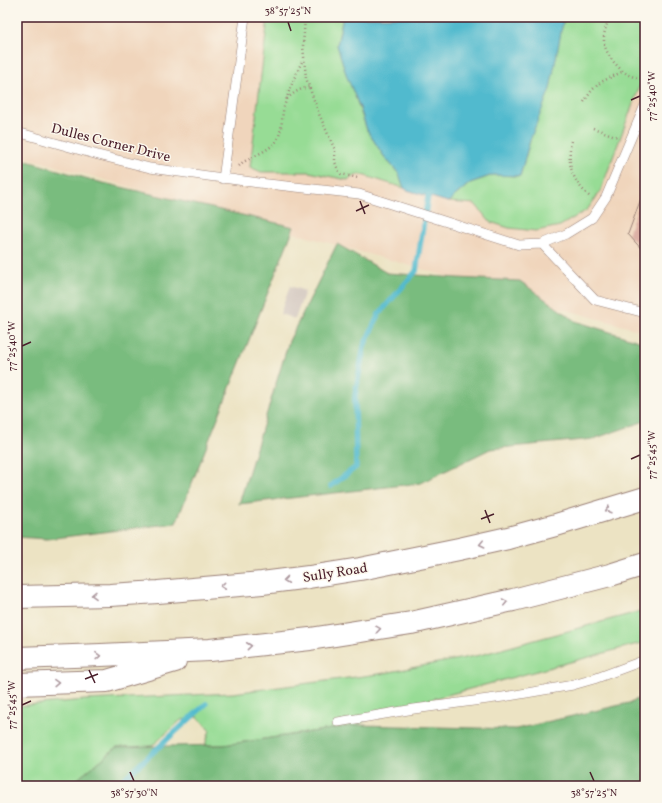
<svg xmlns="http://www.w3.org/2000/svg" width="662" height="803" font-family="Vollkorn,serif">
	<style>
		.built { fill: #f0d5bc }
		.industrial { fill: #cec1b9 }
		.green { fill: #97dc95; stroke: #707e60 }
		.forest { fill: #79bc7e; stroke: #626e54 }
		.water { fill: #51bace; stroke: #4e6c7c }
		.lines { fill: none; stroke-linecap: round; stroke-linejoin: round }
		.stream { stroke: #51bace; stroke-width: 5.5 }
		.building { fill: #d6a096 }
		.lane-casing { stroke: #9b8177; stroke-width: 10 }
		.highway-casing { stroke: #9b8177; stroke-width: 24 }
		.path { stroke: #9b8177; stroke-width: 2.5; stroke-dasharray: 1 3; stroke-linecap: butt }
		.lane { stroke: #fff; stroke-width: 9 }
		.highway { stroke: #fff; stroke-width: 22 }
		.oneway { stroke: #ae9aa0 }
		.ticks { fill: none; stroke: #4a1f2b; stroke-width: 1.5 }
		.labels { text-anchor: middle; stroke-width: 3; stroke-linejoin: round; paint-order: stroke }
		.street-label { font-size: 14px; fill: #4a1f2b; stroke: #fbf7ec }
		.neatline { fill: none; stroke: #4a1f2b; stroke-width: 1.5 }
		.ticks-label { font-size: 10px; text-anchor: middle; fill: #4a1f2b }
	</style>
	<rect width="100%" height="100%" fill="#fbf7ec"/>
	<filter id="ink" filterUnits="userSpaceOnUse"><feTurbulence type="fractalNoise" baseFrequency=".025" numOctaves="2"/><feDisplacementMap in="SourceGraphic" scale="8" xChannelSelector="R" yChannelSelector="G"/><feConvolveMatrix kernelMatrix="1 2 1 2 8 2 1 2 1" color-interpolation-filters="sRGB"/></filter>
	<filter id="wash" filterUnits="userSpaceOnUse"><feTurbulence type="fractalNoise" baseFrequency=".012" numOctaves="4" result="noise"/><feDisplacementMap in="SourceGraphic" scale="16" xChannelSelector="R" yChannelSelector="G"/><feGaussianBlur stdDeviation="0.9" result="paint"/><feColorMatrix in="noise" values="0 0 0 0 0 0 0 0 0 0 0 0 0 0 0 0 0 1.4 0 .05"/><feComposite in="paint" operator="in"/></filter>
	<g filter="url(#wash)">
		<rect width="100%" height="100%" fill="#ece3c3"/>
		<path class="built" d="M 17,17 L 487,17 L 645,23 L 645,332 L 17,155 Z"/>
		<path class="industrial" d="M 290,286 L 305,291 L 295,319 L 280,314 Z"/>
		<path class="green" d="M 268,17 L 343,17 L 337,45 L 367,130 L 383,155 L 399,174 L 404,188 L 359,174 L 347,180 L 309,172 L 261,172 L 250,167 Z
			M 564,17 L 645,17 L 645,72 L 600,192 L 587,210 L 560,226 L 536,231 L 509,228 L 490,222 L 475,204 L 448,202 L 470,183 L 493,175 L 520,176 L 559,40 Z
			M 645,610 L 645,642 L 451,694 L 377,713 L 358,725 L 224,745 L 205,745 L 210,730 L 198,717 L 181,720 L 152,746 L 117,747 L 69,786 L 17,786 L 17,706 L 85,700 L 233,693 L 379,674 L 480,655 Z"/>
		<path class="forest" d="M 17,158 L 99,182 L 294,227 L 176,523 L 47,539 L 17,537 Z
			M 337,244 L 387,273 L 458,278 L 520,281 L 575,321 L 645,343 L 645,421 L 593,439 L 490,449 L 421,483 L 239,504 L 289,341 Z
			M 645,696 L 645,786 L 69,786 L 117,747 L 224,745 L 358,725 L 516,729 L 629,703 Z"/>
		<path class="water" d="M 343,17 L 564,17 L 550,89 L 530,140 L 520,176 L 493,175 L 470,183 L 448,202 L 407,190 L 404,188 L 399,174 L 383,155 L 367,130 L 360,108 L 347,77 L 337,45 Z"/>
		<g class="lines">
			<path class="stream" d="M 331,486 L 356,467 L 355,396 L 364,346 L 379,314 L 416,271 L 428,196
				M 116,786 L 206,704"/>
		</g>
		<g id="blocks">
			<path class="building" d="M 643,193 L 645,193 L 645,253 L 628,234 Z"/>
		</g>
	</g>
	<g filter="url(#ink)">
		<use href="#blocks" fill-opacity="0" stroke="#9b8177" stroke-width="1"/>
		<g class="lines">
			<defs>
				<path id="lane" d="M 17,132 L 98,155 L 150,168 L 259,183 L 359,194 L 519,245 L 542,244 L 566,234 L 592,218 L 606,197 L 645,105
					M 223,179 L 245,17
					M 542,244 L 595,300 L 645,313
					M 338,722 L 414,709 L 503,697 L 573,685 L 594,679 L 645,660"/>
				<path id="highway" d="M 17,597 L 110,595 L 158,592 L 262,583 L 309,577 L 360,569 L 459,549 L 508,538 L 556,525 L 645,498
					M 17,658 L 101,655 L 210,650 L 310,639 L 361,631 L 411,623 L 513,600 L 610,575 L 645,564
					M 17,684 L 107,681 L 175,661"/>
			</defs>
			<use href="#lane" class="lane-casing"/>
			<use href="#highway" class="highway-casing"/>
			<path class="path" d="M 305,17 L 303,46 L 306,78 L 319,114 L 335,150 L 335,162 L 338,170 L 341,174 L 358,178
				M 610,17 C 607,24 604,31 604,38 C 603,51 616,67 627,74 C 632,77 639,78 645,80
				M 287,99 C 294,92 300,89 309,87
				M 584,102 L 592,90 L 601,82 L 624,71
				M 593,128 L 618,137
				M 571,141 C 567,166 572,180 590,197
				M 239,166 L 243,162 C 251,158 270,149 275,143 C 283,133 281,118 284,107 C 289,90 295,75 303,60"/>
			<use href="#lane" class="lane"/>
			<use href="#highway" class="highway"/>
		</g>
		<defs><path id="oneway-chevron" d="M-2-3.5L2.5 0L-2 3.5" fill="none" stroke-width="1.6" stroke-linecap="round" stroke-linejoin="round"/></defs>
		<g class="oneway">
			<use href="#oneway-chevron" transform="translate(608 510) rotate(163)"/>
			<use href="#oneway-chevron" transform="translate(482 544) rotate(167)"/>
			<use href="#oneway-chevron" transform="translate(286 580) rotate(173)"/>
			<use href="#oneway-chevron" transform="translate(223 586) rotate(174)"/>
			<use href="#oneway-chevron" transform="translate(94 595) rotate(179)"/>
			<use href="#oneway-chevron" transform="translate(505 602) rotate(-13)"/>
			<use href="#oneway-chevron" transform="translate(378 629) rotate(-9)"/>
			<use href="#oneway-chevron" transform="translate(249 646) rotate(-6)"/>
			<use href="#oneway-chevron" transform="translate(98 656) rotate(-2)"/>
			<use href="#oneway-chevron" transform="translate(56 683) rotate(-2)"/>
		</g>
	</g>
	<path class="ticks" d="M 288,22 L 291,31M 631,100 L 640,96M 360,201 L 365,214M 356,211 L 369,205M 22,346 L 31,342M 631,459 L 640,455M 485,510 L 490,523M 481,519 L 494,514M 89,670 L 95,683M 85,679 L 98,674M 22,705 L 31,701M 130,772 L 134,781M 590,772 L 594,781"/>
	<g class="labels">
		<g class="street-label">
			<text transform="translate(111 142) rotate(14)" y="5">Dulles Corner Drive</text>
			<text transform="translate(335 572) rotate(-9)" y="5">Sully Road</text>
		</g>
	</g>
	<rect width="662" height="803" fill="none" stroke="#fbf7ec" stroke-width="44"/>
	<rect x="22" y="22" width="618" height="759" class="neatline"/>
	<g class="ticks-label">
		<text x="288" y="14">38°57'25"N</text>
		<text transform="translate(651 96) rotate(-90)" y="4">77°25'40"W</text>
		<text transform="translate(11 346) rotate(-90)" y="4">77°25'40"W</text>
		<text transform="translate(651 455) rotate(-90)" y="4">77°25'45"W</text>
		<text transform="translate(11 705) rotate(-90)" y="4">77°25'45"W</text>
		<text x="134" y="796">38°57'30"N</text>
		<text x="594" y="796">38°57'25"N</text>
	</g>
</svg>
